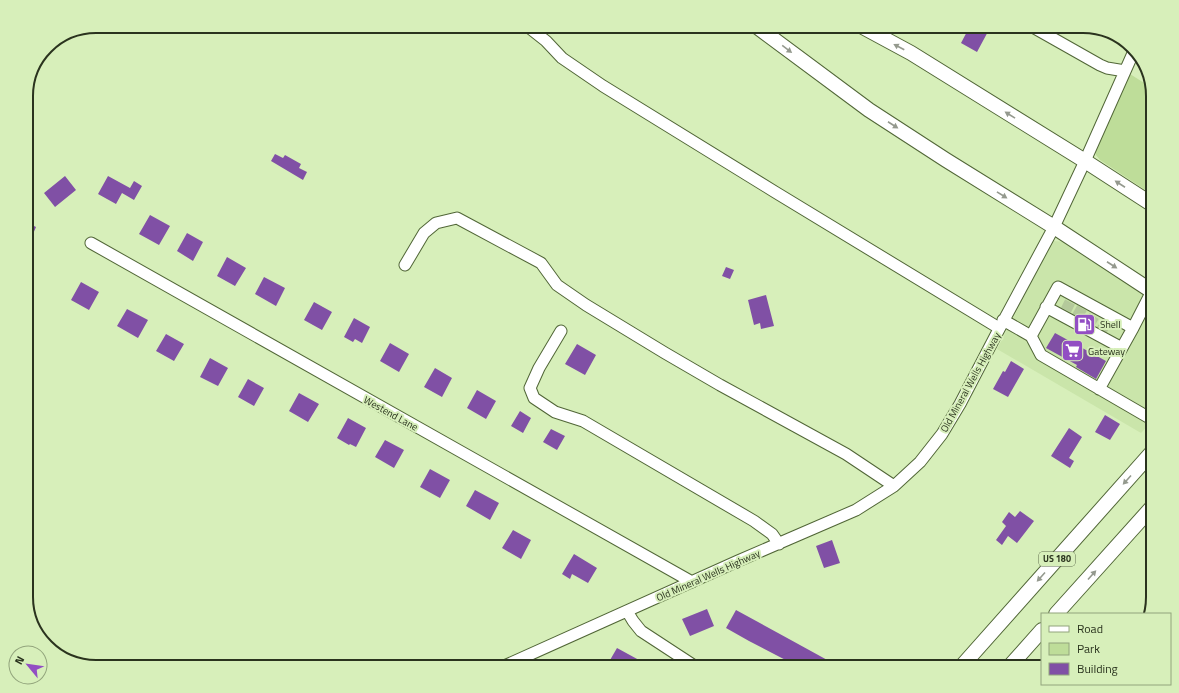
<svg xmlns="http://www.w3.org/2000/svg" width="1179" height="693" font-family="'Titillium Web',sans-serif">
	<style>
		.built { fill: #cae5aa }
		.green { fill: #bedd99 }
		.building { fill: #8050a5 }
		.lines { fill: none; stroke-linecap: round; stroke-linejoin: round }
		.minor-tunnel { stroke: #b4c99b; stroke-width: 11; stroke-dasharray: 11 5.5; stroke-linecap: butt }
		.minor-casing { stroke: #516637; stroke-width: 13 }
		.major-casing { stroke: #516637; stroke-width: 16 }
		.minor { stroke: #fff; stroke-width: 11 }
		.major { stroke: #fff; stroke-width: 14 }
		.oneway { fill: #94998e }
		.labels { text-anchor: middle; stroke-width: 4; stroke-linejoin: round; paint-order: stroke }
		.shield { fill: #d7efba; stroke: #5e6b4d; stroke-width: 1 }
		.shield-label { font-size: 9px; font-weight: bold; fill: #2a331e }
		.poi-label { font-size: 10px; fill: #2a331e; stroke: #d7efba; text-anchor: start }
		.street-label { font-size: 10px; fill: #2a331e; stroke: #d7efba }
		.rim { fill: none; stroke: #2a331e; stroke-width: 2 }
	</style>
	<rect width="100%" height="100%" fill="#d7efba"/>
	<path class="built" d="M 1053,241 L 1068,242 L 1153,299 L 1153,420 L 1141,433 L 997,349 Z"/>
	<path class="green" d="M 1130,74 L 1152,88 L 1153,91 L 1153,195 L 1100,160 L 1096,155 L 1095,148 Z"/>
	<path class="building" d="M 970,26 L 991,26 L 977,52 L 961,43 Z
		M 275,154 L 283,158 L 285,155 L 301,164 L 299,168 L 307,172 L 303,180 L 271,161 Z
		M 65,176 L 76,190 L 55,207 L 44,193 Z
		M 108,176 L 130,188 L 134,181 L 142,186 L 134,200 L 122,193 L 116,204 L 98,194 Z
		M 150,215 L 170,226 L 159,245 L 139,234 Z
		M 26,222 L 36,227 L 26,250 Z
		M 187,233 L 203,242 L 193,261 L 177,251 Z
		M 227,257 L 246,268 L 235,286 L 217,276 Z
		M 726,267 L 734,270 L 730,279 L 722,276 Z
		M 264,277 L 285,288 L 276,306 L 255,294 Z
		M 81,282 L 99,292 L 89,310 L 71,300 Z
		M 766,295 L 774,326 L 761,329 L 760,323 L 754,325 L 748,300 Z
		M 314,302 L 332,312 L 322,330 L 304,320 Z
		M 127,309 L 148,320 L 138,338 L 117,326 Z
		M 354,318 L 370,327 L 362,343 L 355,339 L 353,342 L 344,337 Z
		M 1055,333 L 1106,361 L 1096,379 L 1076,367 L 1077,365 L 1046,348 Z
		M 166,334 L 184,344 L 174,361 L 156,351 Z
		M 390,343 L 409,354 L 399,372 L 380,361 Z
		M 577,344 L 596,355 L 585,375 L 565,364 Z
		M 210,358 L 228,368 L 218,386 L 200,377 Z
		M 1011,361 L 1024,369 L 1008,397 L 993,389 L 1003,371 L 1005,372 Z
		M 435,368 L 452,378 L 442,397 L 424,387 Z
		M 248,379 L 264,388 L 254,406 L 238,397 Z
		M 477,390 L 496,401 L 486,419 L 467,408 Z
		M 299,393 L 319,404 L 308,422 L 289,411 Z
		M 520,411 L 531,418 L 523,433 L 511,426 Z
		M 1105,415 L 1120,424 L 1110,440 L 1095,432 Z
		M 348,418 L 366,428 L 356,447 L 350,444 L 349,445 L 337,438 Z
		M 1069,428 L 1082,437 L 1069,458 L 1074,461 L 1070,468 L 1051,456 Z
		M 551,429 L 565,436 L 557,450 L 543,442 Z
		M 385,440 L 404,450 L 394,468 L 375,457 Z
		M 430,469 L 450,480 L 440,498 L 420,487 Z
		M 475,490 L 499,503 L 490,520 L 466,506 Z
		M 1020,511 L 1034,521 L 1017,543 L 1008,536 L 1002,545 L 996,540 L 1006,526 L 1002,522 L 1009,512 L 1015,517 Z
		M 513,530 L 531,540 L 521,559 L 502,548 Z
		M 832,540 L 840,563 L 824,568 L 816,546 Z
		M 574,554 L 597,568 L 588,583 L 572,574 L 570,579 L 562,574 Z
		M 707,609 L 714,626 L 690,636 L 682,619 Z
		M 736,610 L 789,639 L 840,667 L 799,667 L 749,641 L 726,628 Z
		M 617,648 L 639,660 L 651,667 L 606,667 Z"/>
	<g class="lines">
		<path class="minor-tunnel" d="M 1066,310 L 1070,302
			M 1077,317 L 1082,308
			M 1089,324 L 1094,316
			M 1101,331 L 1107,322"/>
		<defs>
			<path id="minor" d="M 527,26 L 546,41 L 562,58 L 603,86 L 775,192 L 999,328
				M 1031,26 L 1100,65 L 1107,68 L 1125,71
				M 91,243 L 692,582
				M 405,265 L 424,233 L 436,223 L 457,218 L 541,263 L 557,285 L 586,305 L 665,353 L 720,385 L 846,454 L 894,486
				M 1046,307 L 1122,348
				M 1003,320 L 1031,336 L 1041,355 L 1153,420
				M 1133,328 L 1152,291
				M 561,331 L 539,368 L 530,388 L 534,398 L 555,412 L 583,421 L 754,521 L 772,534 L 779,544
				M 1031,336 L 1058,287 L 1133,328 L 1099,389
				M 627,611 L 633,621 L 641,631 L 696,667
				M 502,667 L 738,561 L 856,510 L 894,486 L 920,462 L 942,434 L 960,404 L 997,333 L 1054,227 L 1085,161 L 1134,51"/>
			<path id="major" d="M 756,26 L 869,110 L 946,160 L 1054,227 L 1153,292
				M 861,26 L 911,53 L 1085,161 L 1153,205
				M 1056,614 L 1153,506
				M 961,667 L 1153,451
				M 1009,667 L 1042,630"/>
		</defs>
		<use href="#minor" class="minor-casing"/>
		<use href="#major" class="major-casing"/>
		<use href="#minor" class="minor"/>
		<use href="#major" class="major"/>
	</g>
	<defs><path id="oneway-solid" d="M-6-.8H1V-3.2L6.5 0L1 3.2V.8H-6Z"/></defs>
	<g class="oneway">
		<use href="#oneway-solid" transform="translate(899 47) rotate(-152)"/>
		<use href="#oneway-solid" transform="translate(787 49) rotate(37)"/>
		<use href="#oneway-solid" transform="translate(1010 115) rotate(-148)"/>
		<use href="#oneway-solid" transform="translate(893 125) rotate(33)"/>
		<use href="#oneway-solid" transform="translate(1120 184) rotate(-147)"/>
		<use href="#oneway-solid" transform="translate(1002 195) rotate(32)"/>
		<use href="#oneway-solid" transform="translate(1112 265) rotate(33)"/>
		<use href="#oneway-solid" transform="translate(1127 480) rotate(132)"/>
		<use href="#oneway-solid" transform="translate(1092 575) rotate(-48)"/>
		<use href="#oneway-solid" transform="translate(1041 577) rotate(132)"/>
	</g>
	<defs>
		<symbol id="fuel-square" viewBox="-11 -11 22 22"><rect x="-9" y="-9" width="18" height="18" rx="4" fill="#924ec3" stroke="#d7efba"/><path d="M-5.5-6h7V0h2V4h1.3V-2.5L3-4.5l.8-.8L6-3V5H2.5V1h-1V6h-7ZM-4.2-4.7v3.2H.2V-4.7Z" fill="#fff"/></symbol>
		<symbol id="supermarket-square" viewBox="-11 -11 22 22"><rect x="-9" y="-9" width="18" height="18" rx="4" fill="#924ec3" stroke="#d7efba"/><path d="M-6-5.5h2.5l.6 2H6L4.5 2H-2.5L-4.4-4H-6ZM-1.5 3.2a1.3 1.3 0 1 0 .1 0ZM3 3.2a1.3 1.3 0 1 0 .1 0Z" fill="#fff"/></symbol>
	</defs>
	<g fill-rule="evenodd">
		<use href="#fuel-square" x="1072" y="312" width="25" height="25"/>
		<use href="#supermarket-square" x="1060" y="338" width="25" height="25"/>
	</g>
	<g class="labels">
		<rect class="shield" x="1039" y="552" width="36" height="14" rx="3"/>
		<g class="shield-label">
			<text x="1057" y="562">US 180</text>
		</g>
		<g class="poi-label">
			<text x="1100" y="328">Shell</text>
			<text x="1088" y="355">Gateway</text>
		</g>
		<g class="street-label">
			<text transform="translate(970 382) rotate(-61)" y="4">Old Mineral Wells Highway</text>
			<text transform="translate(391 413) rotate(29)" y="4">Westend Lane</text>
			<text transform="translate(708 575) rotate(-24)" y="4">Old Mineral Wells Highway</text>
		</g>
	</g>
	<path d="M0 0H1179V693H0ZM96 33H1083A63 63 0 0 1 1146 96V597A63 63 0 0 1 1083 660H96A63 63 0 0 1 33 597V96A63 63 0 0 1 96 33Z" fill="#d7efba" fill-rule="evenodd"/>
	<path class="rim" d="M96 33H1083A63 63 0 0 1 1146 96V597A63 63 0 0 1 1083 660H96A63 63 0 0 1 33 597V96A63 63 0 0 1 96 33Z"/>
	<rect x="1041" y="613" width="130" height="72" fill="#d7efba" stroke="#92a47c"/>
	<rect x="1049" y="626" width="20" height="6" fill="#ffffff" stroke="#92a47c"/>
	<text x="1077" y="633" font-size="12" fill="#2a331e">Road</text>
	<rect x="1049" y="643" width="20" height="12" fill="#bedd99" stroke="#92a47c"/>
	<text x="1077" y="653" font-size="12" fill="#2a331e">Park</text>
	<rect x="1049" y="663" width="20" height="12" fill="#8050a5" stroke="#92a47c"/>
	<text x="1077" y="673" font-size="12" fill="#2a331e">Building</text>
	<g transform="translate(28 665) rotate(299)"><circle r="19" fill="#d7efba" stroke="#92a47c"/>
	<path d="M0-3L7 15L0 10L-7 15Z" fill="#924ec3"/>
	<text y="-6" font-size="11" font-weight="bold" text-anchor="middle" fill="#2a331e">N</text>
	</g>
</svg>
